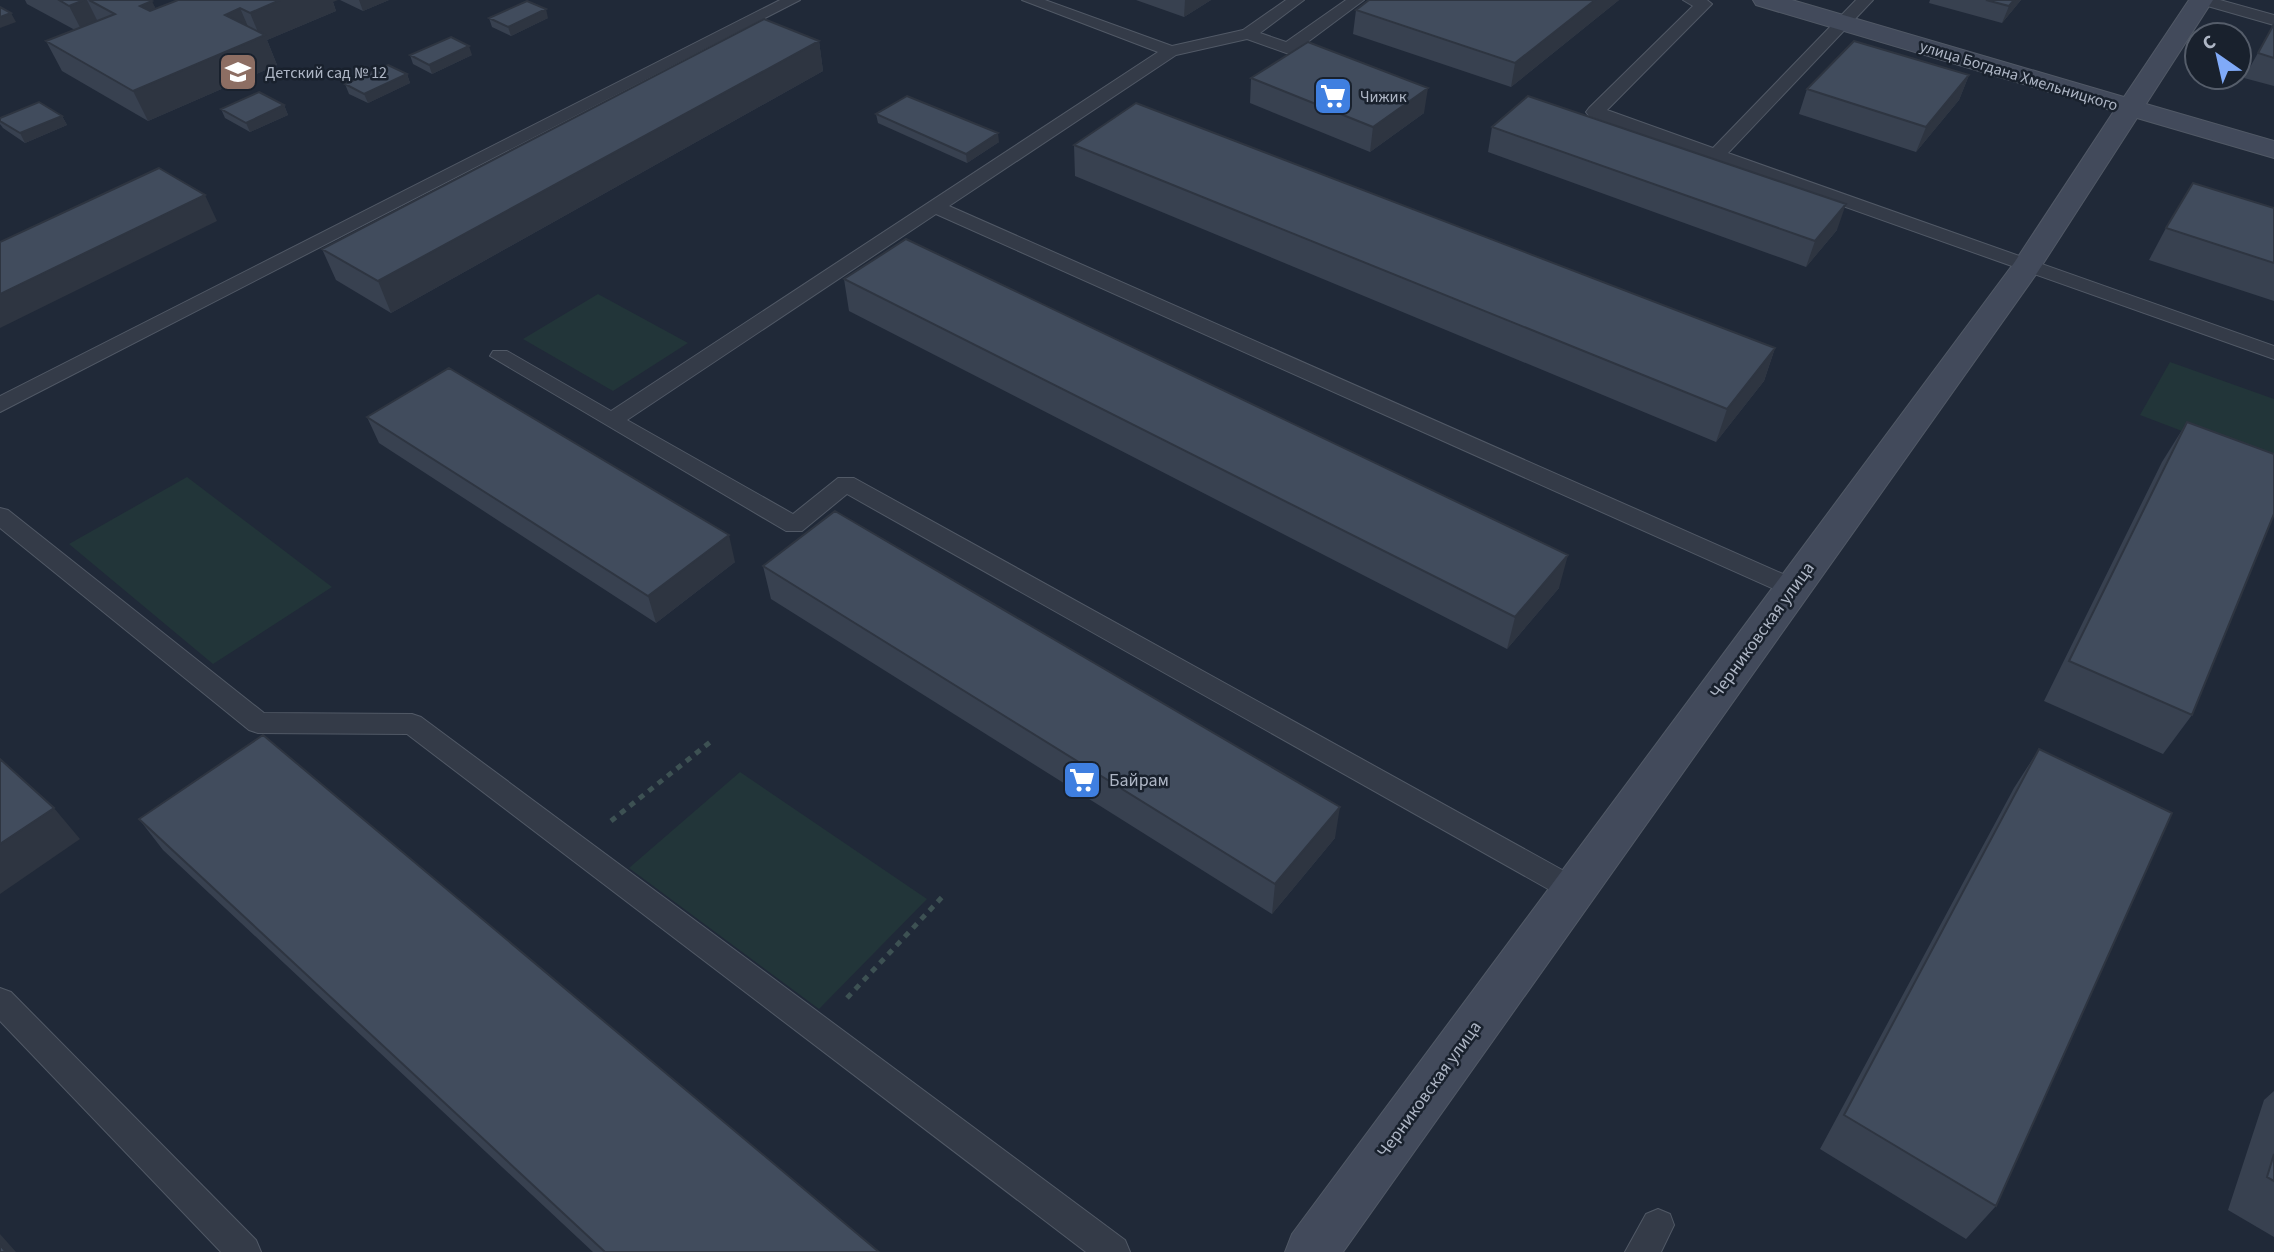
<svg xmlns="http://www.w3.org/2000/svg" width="2274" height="1252" font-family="'Source Sans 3',sans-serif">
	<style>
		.green { fill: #223539 }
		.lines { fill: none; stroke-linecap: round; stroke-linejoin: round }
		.lane-casing { stroke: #515966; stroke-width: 2 }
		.secondary-casing { stroke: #515966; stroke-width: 2 }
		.path { stroke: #3d5153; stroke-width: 5; stroke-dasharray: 6 6; stroke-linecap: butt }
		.lane { fill: #343b48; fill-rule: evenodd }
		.secondary { fill: #424a5b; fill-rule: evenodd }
		.wall { fill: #384150 }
		.shaded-wall { fill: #2e3541 }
		.building { fill: #414c5d; stroke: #2e3541; stroke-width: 2 }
		.labels { text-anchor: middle; stroke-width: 5; stroke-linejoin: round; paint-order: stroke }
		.far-poi-label { font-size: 16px; fill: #aeb6c5; stroke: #19212d; text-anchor: start }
		.far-street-label { font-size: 16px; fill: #aeb6c5; stroke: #19212d }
		.street-label { font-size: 18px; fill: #aeb6c5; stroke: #19212d }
		.poi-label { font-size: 18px; fill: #aeb6c5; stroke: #19212d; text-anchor: start }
	</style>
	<rect width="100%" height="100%" fill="#202938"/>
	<path class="green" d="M 598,294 L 688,343 L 613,391 L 523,339 Z
		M 2170,362 L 2274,399 L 2274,466 L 2140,415 Z
		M 187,477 L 332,587 L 213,664 L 69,544 Z
		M 740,772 L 927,899 L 819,1009 L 629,868 Z"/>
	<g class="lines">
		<defs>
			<path id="lane" d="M 780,0 L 800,0 L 0,412 L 0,396 Z
				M 1022,0 L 1045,0 L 1172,46 L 1243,30 L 1286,0 L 1304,0 L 1260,33 L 1286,42 L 1346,0 L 1364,0 L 1301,47 L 1332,57 L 1332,65 L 1320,65 L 1247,39 L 1176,55 L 949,206 L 1801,582 L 1805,588 L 1801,594 L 1793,597 L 1785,594 L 936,214 L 627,420 L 793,514 L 838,478 L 854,478 L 1584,882 L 1588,890 L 1584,898 L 1574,902 L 1564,898 L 847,494 L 802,531 L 786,531 L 490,356 L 493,351 L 507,351 L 611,411 L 1158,52 Z
				M 1683,0 L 1707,0 L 1712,4 L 1607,110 L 1713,148 L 1856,0 L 1873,0 L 1728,153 L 2274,346 L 2274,359 L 1589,116 L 1586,112 L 1589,108 L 1693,6 Z
				M 2195,0 L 2220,0 L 2274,15 L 2274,25 L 2197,3 Z
				M 0,508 L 8,510 L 264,713 L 412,714 L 421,717 L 1125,1240 L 1130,1252 L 1086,1252 L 407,734 L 258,733 L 249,730 L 0,528 Z
				M 0,988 L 11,992 L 256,1240 L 261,1252 L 221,1252 L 0,1021 Z
				M 1658,1209 L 1670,1214 L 1674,1225 L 1661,1252 L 1625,1252 L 1646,1214 Z"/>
			<path id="secondary" d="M 1753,0 L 1792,0 L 2124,97 L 2189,0 L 2213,0 L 2146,104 L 2274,141 L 2274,158 L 2137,118 L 2037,273 L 1343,1252 L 1285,1252 L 1292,1234 L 2014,263 L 2114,111 L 1756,5 Z"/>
		</defs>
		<use href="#lane" class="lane-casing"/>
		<use href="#secondary" class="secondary-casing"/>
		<path class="path" d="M 611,821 L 714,739
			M 847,998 L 945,894"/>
		<use href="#lane" class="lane"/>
		<use href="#secondary" class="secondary"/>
	</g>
	<path class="wall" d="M 25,0 L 150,0 L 156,9 L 333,2 L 336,11 L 267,40 L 277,65 L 148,121 L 62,71 L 46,41 L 75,30 L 27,4 Z
		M 340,0 L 389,0 L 363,11 Z
		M 1136,0 L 1211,0 L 1184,17 Z
		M 1619,0 L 1511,87 L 1353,34 L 1356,10 Z
		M 1930,0 L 2021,0 L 2002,23 L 1929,3 Z
		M 489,18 L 548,18 L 511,36 L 492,27 Z
		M 2274,24 L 2274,86 L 2244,78 Z
		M 819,41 L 823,71 L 391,313 L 336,280 L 322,249 Z
		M 410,55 L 472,55 L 432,74 L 413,64 Z
		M 407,74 L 410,83 L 368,103 L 349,94 L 345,84 Z
		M 1969,75 L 1959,100 L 1916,152 L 1799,114 L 1807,89 Z
		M 1251,78 L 1424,113 L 1370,152 L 1250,103 Z
		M 284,105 L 288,115 L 250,132 L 225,118 L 221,109 Z
		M 876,114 L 999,142 L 967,163 L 878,123 Z
		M 62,116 L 67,125 L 25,143 L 3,128 L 0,124 L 0,118 Z
		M 1492,127 L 1837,230 L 1806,267 L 1488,152 Z
		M 1074,145 L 1775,348 L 1764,381 L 1716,442 L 1075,176 Z
		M 2274,208 L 2274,301 L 2149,260 L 2166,228 Z
		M 844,279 L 1559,588 L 1507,649 L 849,311 Z
		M 367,417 L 735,562 L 656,623 L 379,443 Z
		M 2187,422 L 2192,715 L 2163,754 L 2044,701 L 2162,462 Z
		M 763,566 L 1335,838 L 1272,914 L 771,599 Z
		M 2039,749 L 1996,1206 L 1966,1239 L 1820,1149 L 2014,788 Z
		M 139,819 L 879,1252 L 593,1252 L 163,850 Z
		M 2274,1091 L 2274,1237 L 2228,1210 L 2264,1100 Z"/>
	<path class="shaded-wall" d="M 84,0 L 87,0 L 101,28 L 84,35 L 69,6 Z
		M 116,0 L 152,1 L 166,31 Z
		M 280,0 L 338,0 L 333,2 L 336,11 L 267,40 L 277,65 L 148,121 L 133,91 L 260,37 L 250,13 Z
		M 359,0 L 389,0 L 363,11 Z
		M 1185,0 L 1211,0 L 1184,17 Z
		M 1595,0 L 1619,0 L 1511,87 L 1515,63 Z
		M 2014,0 L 2021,0 L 2002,23 L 2009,6 Z
		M 240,8 L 253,38 L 225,15 Z
		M 546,9 L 548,18 L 511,36 L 508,27 Z
		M 11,13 L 16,22 L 0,28 L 0,17 Z
		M 819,41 L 823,71 L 391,313 L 378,281 Z
		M 469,46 L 472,55 L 432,74 L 429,65 Z
		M 407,74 L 410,83 L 368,103 L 364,94 Z
		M 1969,75 L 1959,100 L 1916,152 L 1926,127 Z
		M 1428,88 L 1424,113 L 1370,152 L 1373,127 Z
		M 284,105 L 288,115 L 250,132 L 246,123 Z
		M 62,116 L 67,125 L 25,143 L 20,133 Z
		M 998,133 L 999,142 L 967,163 L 966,154 Z
		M 205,195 L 217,221 L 0,328 L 0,294 Z
		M 1846,204 L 1837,230 L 1806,267 L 1815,241 Z
		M 1775,348 L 1764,381 L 1716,442 L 1727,409 Z
		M 729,535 L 735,562 L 656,623 L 648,596 Z
		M 1568,555 L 1559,588 L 1507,649 L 1515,617 Z
		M 1340,807 L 1335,838 L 1272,914 L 1275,884 Z
		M 54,808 L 80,839 L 0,894 L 0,844 Z
		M 0,1234 L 16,1252 L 6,1252 L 0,1245 Z"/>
	<path class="building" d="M 59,0 L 84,0 L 69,6 Z
		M 89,0 L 150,0 L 152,1 L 140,6 L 150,11 L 178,0 L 280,0 L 250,13 L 240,8 L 225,15 L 265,35 L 133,91 L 46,41 L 115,14 Z
		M 1369,0 L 1595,0 L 1515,63 L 1356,10 Z
		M 1986,0 L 2014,0 L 2009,6 Z
		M 527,1 L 546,9 L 508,27 L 489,18 Z
		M 0,7 L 11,13 L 0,17 Z
		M 764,19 L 819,41 L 378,281 L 322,249 Z
		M 2274,24 L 2274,58 L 2258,53 Z
		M 451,37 L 469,46 L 429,65 L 410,55 Z
		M 1854,41 L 1969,75 L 1926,127 L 1807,89 Z
		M 1308,42 L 1428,88 L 1373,127 L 1251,78 Z
		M 388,65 L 407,74 L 364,94 L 345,84 Z
		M 259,92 L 284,105 L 246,123 L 221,109 Z
		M 907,96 L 998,133 L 966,154 L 876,114 Z
		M 1528,96 L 1846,204 L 1815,241 L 1492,127 Z
		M 39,102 L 62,116 L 20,133 L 0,121 L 0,118 Z
		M 1136,103 L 1775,348 L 1727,409 L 1074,145 Z
		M 159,168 L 205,195 L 0,294 L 0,242 Z
		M 2193,183 L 2274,208 L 2274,263 L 2166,228 Z
		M 906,239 L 1568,555 L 1515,617 L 844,279 Z
		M 449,368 L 729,535 L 648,596 L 367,417 Z
		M 2187,422 L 2274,454 L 2274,514 L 2192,715 L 2069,661 Z
		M 835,511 L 1340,807 L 1275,884 L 763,566 Z
		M 263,735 L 879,1252 L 605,1252 L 139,819 Z
		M 2039,749 L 2172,813 L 1996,1206 L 1844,1115 Z
		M 0,759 L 54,808 L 0,844 Z
		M 2274,1154 L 2274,1181 L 2267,1177 Z
		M 0,1245 L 6,1252 L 0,1252 Z"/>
	<defs>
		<symbol id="school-square" viewBox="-11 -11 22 22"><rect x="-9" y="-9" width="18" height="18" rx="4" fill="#8d6e63" stroke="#19212d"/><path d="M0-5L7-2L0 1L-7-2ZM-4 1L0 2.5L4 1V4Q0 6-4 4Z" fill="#fff"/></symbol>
		<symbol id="supermarket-square" viewBox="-11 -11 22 22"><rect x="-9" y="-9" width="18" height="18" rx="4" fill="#3f7fe0" stroke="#19212d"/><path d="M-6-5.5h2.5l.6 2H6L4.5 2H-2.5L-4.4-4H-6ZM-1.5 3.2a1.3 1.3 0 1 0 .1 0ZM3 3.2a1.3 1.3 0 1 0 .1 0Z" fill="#fff"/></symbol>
	</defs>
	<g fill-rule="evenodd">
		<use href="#school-square" x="216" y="50" width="44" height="44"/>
		<use href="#supermarket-square" x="1311" y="74" width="44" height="44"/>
		<use href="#supermarket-square" x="1060" y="758" width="44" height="44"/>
	</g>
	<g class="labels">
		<g class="far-poi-label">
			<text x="265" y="78">Детский сад № 12</text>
			<text x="1360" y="102">Чижик</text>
		</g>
		<g class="far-street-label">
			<text transform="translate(2019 75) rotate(17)" y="6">улица Богдана Хмельницкого</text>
		</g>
		<g class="street-label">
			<text transform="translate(1762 630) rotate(-54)" y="6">Черниковская улица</text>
			<text transform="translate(1429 1089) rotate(-54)" y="6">Черниковская улица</text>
		</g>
		<g class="poi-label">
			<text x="1109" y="786">Байрам</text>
		</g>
	</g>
	<g transform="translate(2218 56) rotate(326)"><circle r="33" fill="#19212d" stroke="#555d6a" stroke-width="2"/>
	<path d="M0-5L12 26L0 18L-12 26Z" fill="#80aaf8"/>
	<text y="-10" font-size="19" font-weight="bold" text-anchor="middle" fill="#aeb6c5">С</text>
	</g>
</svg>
